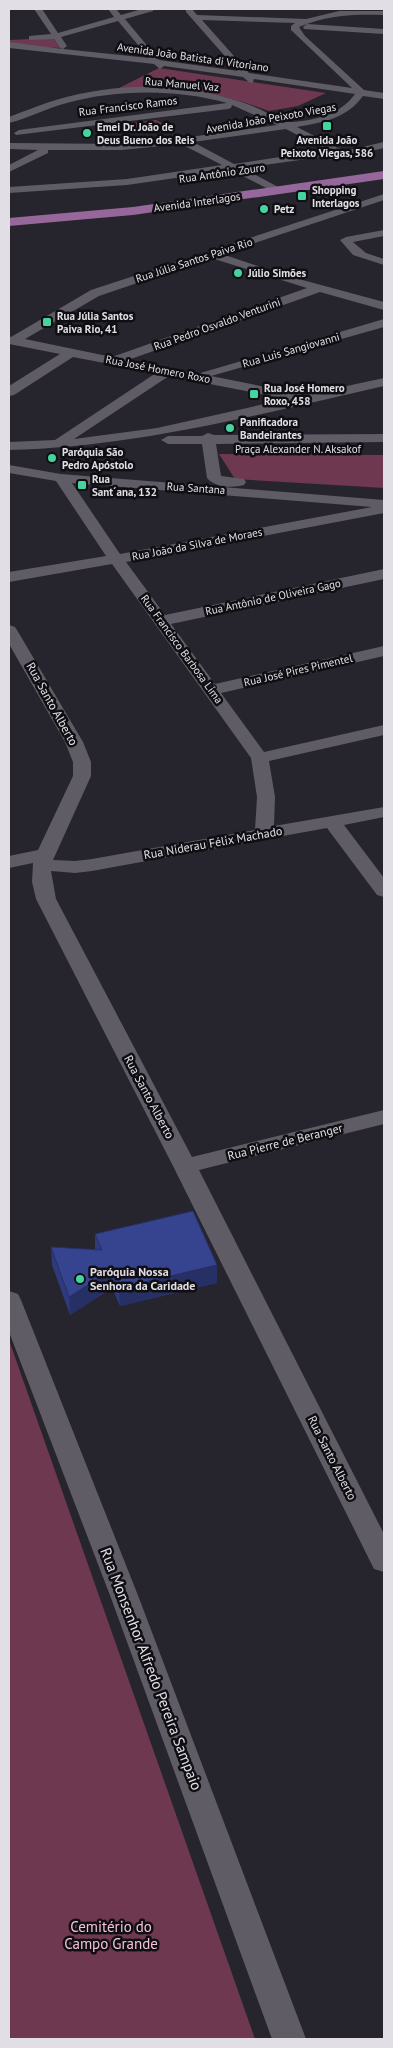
<svg xmlns="http://www.w3.org/2000/svg" width="393" height="2048" font-family="'PT Sans',sans-serif">
	<style>
		.green { fill: #6d3850 }
		.lines { fill: none; stroke-linecap: round; stroke-linejoin: round }
		.minor { fill: #5f5c66; fill-rule: evenodd }
		.major { fill: #96679b; fill-rule: evenodd }
		.wall { fill: #2e3a7c }
		.shaded-wall { fill: #263065 }
		.building { fill: #364490; stroke: #263065 }
		.poi-dot { fill: #45d49f; stroke: #0f0e12; stroke-width: 2 }
		.labels { text-anchor: middle; stroke-width: 5; stroke-linejoin: round; paint-order: stroke }
		.far-street-label { font-size: 11px; fill: #e1dfe5; stroke: #0f0e12 }
		.far-poi-label { font-size: 11px; font-weight: bold; fill: #e1dfe5; stroke: #0f0e12; text-anchor: start }
		.street-label { font-size: 12px; fill: #e1dfe5; stroke: #0f0e12 }
		.poi-label { font-size: 12px; font-weight: bold; fill: #e1dfe5; stroke: #0f0e12; text-anchor: start }
		.near-street-label { font-size: 15px; fill: #e1dfe5; stroke: #0f0e12 }
		.near-park-label { font-size: 15px; fill: #f4c2d6; stroke: #0f0e12 }
	</style>
	<rect width="100%" height="100%" fill="#26242d"/>
	<path class="green" d="M 53,38 L 60,48 L 9,45 L 9,40 Z
		M 159,68 L 326,93 L 298,106 L 269,111 L 243,102 L 209,94 L 115,90 Z
		M 156,120 L 169,127 L 130,133 L 117,125 Z
		M 219,454 L 384,455 L 384,488 L 235,479 Z
		M 9,1340 L 255,2039 L 9,2039 Z"/>
	<g class="lines">
		<path class="minor" d="M 34,9 L 42,9 L 58,33 L 114,17 L 108,9 L 116,9 L 121,15 L 142,9 L 154,9 L 153,11 L 125,19 L 159,60 L 238,71 L 186,12 L 186,9 L 192,9 L 197,15 L 306,19 L 339,11 L 384,11 L 384,15 C 354,14 327,15 299,27 L 305,36 L 364,90 L 384,93 L 384,99 L 363,96 C 346,119 324,122 297,127 L 344,151 L 384,142 L 384,148 L 332,160 L 328,159 L 328,156 L 243,168 L 280,188 L 281,190 L 276,193 L 231,170 L 127,185 L 9,193 L 9,187 L 127,179 L 222,165 L 181,144 L 122,150 L 48,150 L 48,153 L 9,172 L 9,165 L 38,150 L 9,149 L 9,143 L 122,144 L 175,139 L 277,125 L 232,105 L 231,108 L 228,109 L 16,135 L 14,133 L 19,130 L 227,103 C 177,89 117,89 67,103 C 47,108 29,118 9,123 L 9,117 C 25,111 42,104 59,99 C 111,84 172,82 224,97 C 235,100 246,103 257,108 C 266,111 281,123 291,122 C 314,121 341,114 355,94 L 254,79 L 253,82 L 250,83 L 243,77 L 164,66 L 160,69 L 154,64 L 9,48 L 9,42 L 63,49 L 60,48 L 54,39 L 29,40 L 29,36 L 51,34 ZM 202,20 L 295,23 L 291,26 L 291,30 L 352,88 L 249,73 ZM 118,21 L 149,58 L 63,49 L 67,46 L 61,37 ZM 286,129 L 326,150 L 234,164 L 193,142 Z
			M 307,24 L 384,29 L 384,34 L 304,29 L 303,27 Z
			M 384,194 L 384,200 L 222,254 L 284,275 L 384,302 L 384,310 L 320,292 L 128,360 L 197,374 L 384,319 L 384,327 L 211,376 L 305,395 L 384,378 L 384,386 C 260,414 137,447 9,450 L 9,442 L 55,440 L 156,373 L 73,357 L 14,395 L 9,396 L 9,386 L 60,354 L 9,344 L 9,336 L 11,337 L 91,290 ZM 211,258 L 307,288 L 112,357 L 25,339 L 99,296 ZM 169,376 L 287,399 L 157,428 L 74,439 Z
			M 384,230 L 384,236 L 353,242 L 366,253 L 384,259 L 384,265 L 353,255 L 340,240 L 346,237 Z
			M 208,433 L 214,435 L 384,434 L 384,442 L 216,444 L 221,476 L 244,479 L 246,482 L 244,485 C 233,488 215,488 207,478 L 202,444 L 168,444 L 161,440 L 168,436 L 202,436 Z
			M 9,465 L 61,474 L 384,500 L 384,513 L 126,562 L 165,615 L 384,569 L 384,579 L 171,624 L 215,684 L 384,646 L 384,656 L 221,693 L 264,752 L 384,725 L 384,735 L 269,761 L 275,797 L 274,826 L 384,807 L 384,817 L 344,825 L 384,878 L 384,897 L 377,895 L 327,828 L 92,871 L 75,873 L 51,871 L 56,899 L 192,1157 L 384,1110 L 384,1124 L 199,1170 L 384,1534 L 384,1572 L 374,1569 L 370,1561 L 173,1166 L 36,899 L 32,882 L 33,863 L 9,868 L 9,856 L 38,850 L 73,776 L 73,762 L 65,742 L 9,644 L 9,625 L 15,627 L 17,630 L 83,742 L 91,762 L 91,776 L 53,860 L 75,861 L 92,859 L 255,830 L 257,797 L 251,758 L 112,564 L 9,582 L 9,572 L 106,556 L 56,481 L 9,473 ZM 72,483 L 372,507 L 120,554 Z
			M 9,1291 L 18,1294 L 21,1300 L 139,1598 L 306,2039 L 272,2039 L 111,1598 L 9,1332 Z"/>
		<path class="major" d="M 384,171 L 384,179 L 133,215 L 9,226 L 9,218 L 133,207 Z"/>
	</g>
	<path class="wall" d="M 95,1234 L 217,1283 L 120,1306 L 112,1288 L 70,1315 L 52,1265 L 51,1247 L 95,1250 Z"/>
	<path class="shaded-wall" d="M 217,1265 L 217,1283 L 120,1306 L 119,1288 Z
		M 111,1270 L 112,1288 L 70,1315 L 69,1297 Z"/>
	<path class="building" d="M 193,1211 L 217,1265 L 119,1288 L 111,1270 L 69,1297 L 51,1247 L 102,1250 L 95,1234 Z"/>
	<g class="poi-dot">
		<rect x="322" y="121" width="10" height="10" rx="2.5"/>
		<circle cx="87" cy="133" r="5"/>
		<rect x="297" y="191" width="10" height="10" rx="2.5"/>
		<circle cx="264" cy="209" r="5"/>
		<circle cx="238" cy="273" r="5"/>
		<rect x="42" y="317" width="10" height="10" rx="2.5"/>
		<rect x="249" y="389" width="10" height="10" rx="2.5"/>
		<circle cx="230" cy="428" r="5"/>
		<circle cx="52" cy="458" r="5"/>
		<rect x="77" y="480" width="10" height="10" rx="2.5"/>
		<circle cx="80" cy="1279" r="5"/>
	</g>
	<g class="labels">
		<g class="far-street-label">
			<text transform="translate(193 57) rotate(8)" y="4">Avenida João Batista di Vitoriano</text>
			<text transform="translate(182 84) rotate(5)" y="4">Rua Manuel Vaz</text>
			<text transform="translate(128 106) rotate(-7)" y="4">Rua Francisco Ramos</text>
			<text transform="translate(271 118) rotate(-10)" y="4">Avenida João Peixoto Viegas</text>
			<text transform="translate(222 173) rotate(-8)" y="4">Rua Antônio Zouro</text>
			<text transform="translate(197 202) rotate(-8)" y="4">Avenida Interlagos</text>
			<text transform="translate(194 260) rotate(-18)" y="4">Rua Júlia Santos Paiva Rio</text>
			<text transform="translate(217 324) rotate(-20)" y="4">Rua Pedro Osvaldo Venturini</text>
			<text transform="translate(291 350) rotate(-16)" y="4">Rua Luis Sangiovanni</text>
			<text transform="translate(158 369) rotate(11)" y="4">Rua José Homero Roxo</text>
			<text x="298" y="453">Praça Alexander N. Aksakof</text>
			<text transform="translate(196 488) rotate(4)" y="4">Rua Santana</text>
			<text transform="translate(197 544) rotate(-11)" y="4">Rua João da Silva de Moraes</text>
			<text transform="translate(273 597) rotate(-12)" y="4">Rua Antônio de Oliveira Gago</text>
			<text transform="translate(182 649) rotate(54)" y="4">Rua Francisco Barbosa Lima</text>
			<text transform="translate(298 670) rotate(-13)" y="4">Rua José Pires Pimentel</text>
		</g>
		<g class="far-poi-label">
			<text x="97" y="131">Emei Dr. João de<tspan x="97" dy="13">Deus Bueno dos Reis</tspan></text>
			<text x="327" y="144" text-anchor="middle">Avenida João<tspan x="327" dy="13">Peixoto Viegas, 586</tspan></text>
			<text x="312" y="194">Shopping<tspan x="312" dy="13">Interlagos</tspan></text>
			<text x="274" y="213">Petz</text>
			<text x="248" y="277">Júlio Simões</text>
			<text x="57" y="320">Rua Júlia Santos<tspan x="57" dy="13">Paiva Rio, 41</tspan></text>
			<text x="264" y="392">Rua José Homero<tspan x="264" dy="13">Roxo, 458</tspan></text>
			<text x="240" y="426">Panificadora<tspan x="240" dy="13">Bandeirantes</tspan></text>
			<text x="62" y="456">Paróquia São<tspan x="62" dy="13">Pedro Apóstolo</tspan></text>
			<text x="92" y="483">Rua<tspan x="92" dy="13">Sant´ana, 132</tspan></text>
		</g>
		<g class="street-label">
			<text transform="translate(52 704) rotate(61)" y="4">Rua Santo Alberto</text>
			<text transform="translate(213 843) rotate(-10)" y="4">Rua Niderau Félix Machado</text>
			<text transform="translate(149 1097) rotate(62)" y="4">Rua Santo Alberto</text>
			<text transform="translate(285 1142) rotate(-14)" y="4">Rua Pierre de Beranger</text>
			<text transform="translate(332 1458) rotate(63)" y="4">Rua Santo Alberto</text>
		</g>
		<g class="poi-label">
			<text x="90" y="1276">Paróquia Nossa<tspan x="90" dy="14">Senhora da Caridade</tspan></text>
		</g>
		<g class="near-street-label">
			<text transform="translate(151 1669) rotate(69)" y="5">Rua Monsenhor Alfredo Pereira Sampaio</text>
		</g>
		<g class="near-park-label">
			<text x="111" y="1932">Cemitério do<tspan x="111" dy="17">Campo Grande</tspan></text>
		</g>
	</g>
	<rect width="393" height="2048" fill="none" stroke="#e1dfe5" stroke-width="20"/>
</svg>
